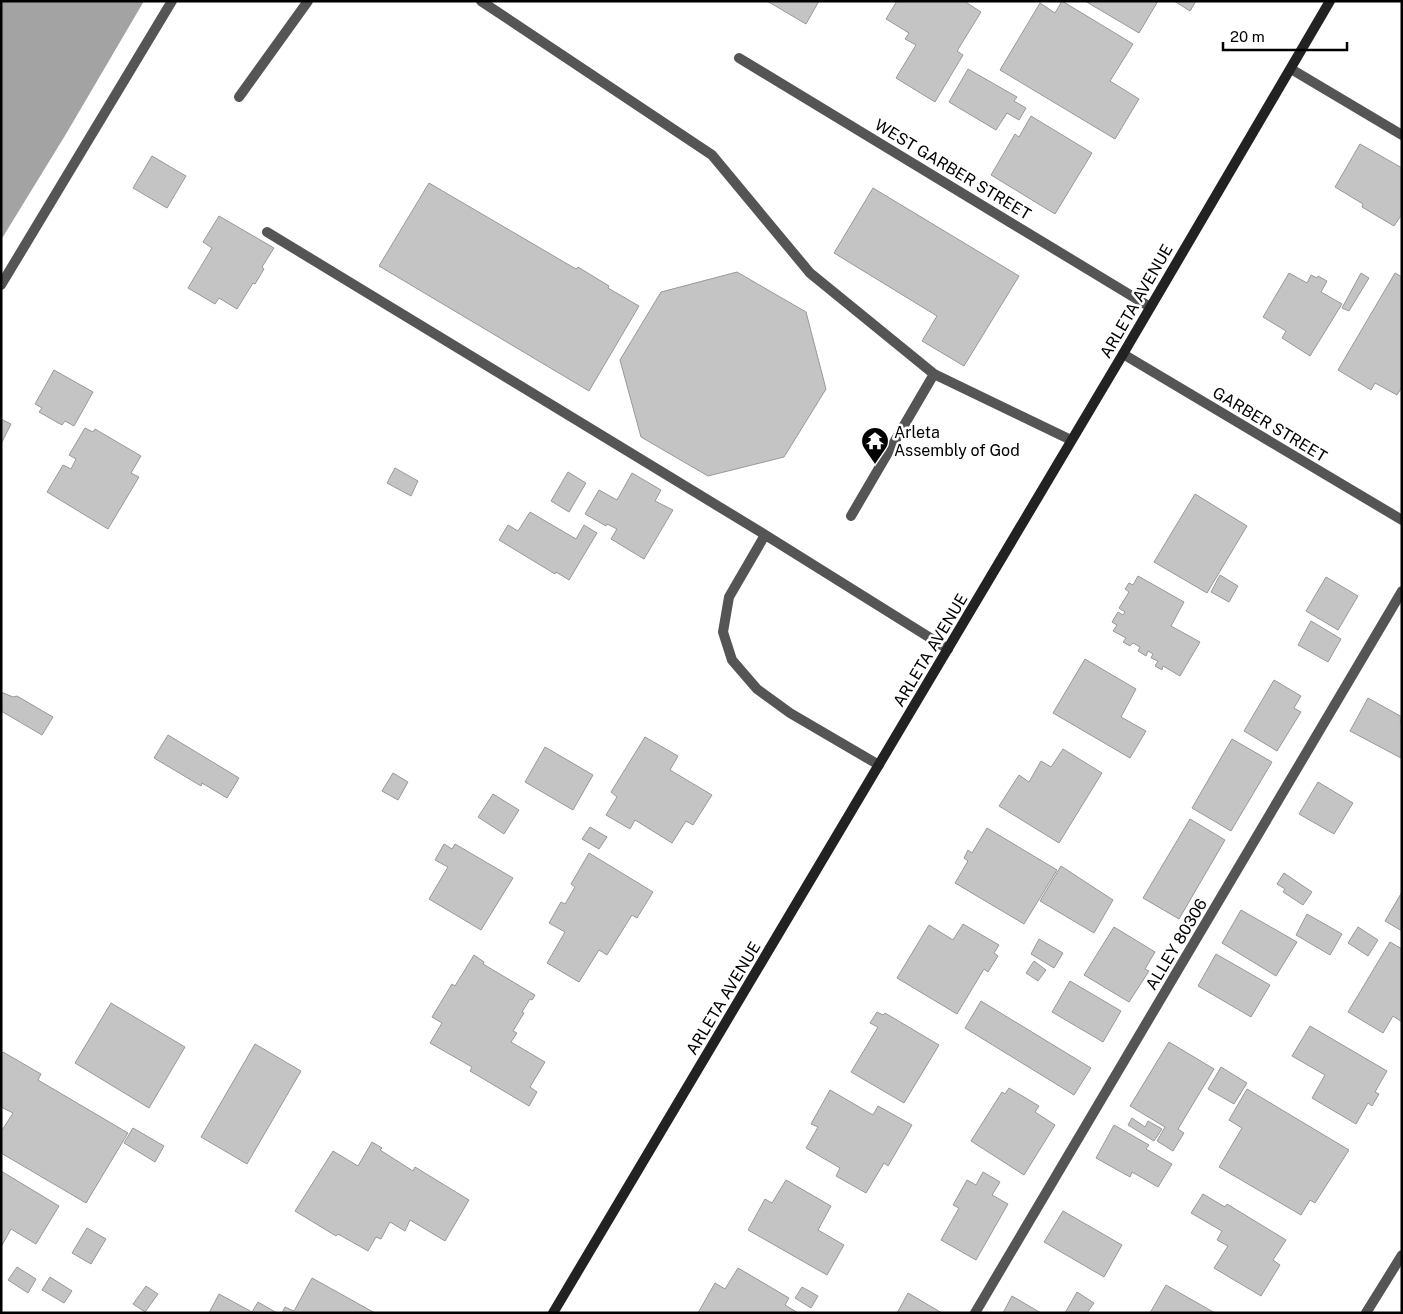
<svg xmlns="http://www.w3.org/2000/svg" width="1403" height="1314" font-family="'Public Sans',sans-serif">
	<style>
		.water { fill: #a3a3a3 }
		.building { fill: #c4c4c4; stroke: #999 }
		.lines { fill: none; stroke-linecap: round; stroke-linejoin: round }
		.service { stroke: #555; stroke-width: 10 }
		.minor { stroke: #555; stroke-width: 10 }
		.secondary { stroke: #222; stroke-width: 10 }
		.labels { text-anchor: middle; stroke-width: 5; stroke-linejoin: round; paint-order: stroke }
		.street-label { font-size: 16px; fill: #000; stroke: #fff }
		.poi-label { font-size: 16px; fill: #000; stroke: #fff; text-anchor: start }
	</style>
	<rect width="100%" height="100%" fill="#fff"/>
	<path class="water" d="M 1,1 L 144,1 L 66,134 L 1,240 Z"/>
	<path class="building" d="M 767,1 L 819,1 L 806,24 Z
		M 897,1 L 964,1 L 981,12 L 957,51 L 963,55 L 935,102 L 896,78 L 916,45 L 905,39 L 909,33 L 886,19 Z
		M 1062,1 L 1133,44 L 1110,81 L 1139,99 L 1115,139 L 1000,70 L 1040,3 L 1055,13 Z
		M 1085,1 L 1158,1 L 1139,33 Z
		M 1174,1 L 1196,1 L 1190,11 Z
		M 968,69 L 1017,97 L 1014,101 L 1026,108 L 1019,120 L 1007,113 L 996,130 L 949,102 Z
		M 1031,116 L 1092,153 L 1055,214 L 991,175 L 1015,134 L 1019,137 Z
		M 1360,144 L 1402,168 L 1402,214 L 1394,226 L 1362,207 L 1363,204 L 1335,187 Z
		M 152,156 L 186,176 L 167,208 L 133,188 Z
		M 429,183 L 576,269 L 578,267 L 609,286 L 608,288 L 639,306 L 589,391 L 379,266 Z
		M 873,188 L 1019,276 L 964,366 L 922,341 L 937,316 L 834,253 Z
		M 219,216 L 274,248 L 262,267 L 264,269 L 255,284 L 253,283 L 237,309 L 219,298 L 215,304 L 188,288 L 212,248 L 203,242 Z
		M 737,272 L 806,312 L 826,389 L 784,457 L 708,476 L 641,437 L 620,360 L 661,292 Z
		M 1289,273 L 1307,283 L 1311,275 L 1317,278 L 1318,276 L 1327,281 L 1321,292 L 1342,304 L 1310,356 L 1282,338 L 1286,331 L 1263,317 Z
		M 1361,273 L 1369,278 L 1349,311 L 1342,308 Z
		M 1395,273 L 1402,277 L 1402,387 L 1397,395 L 1375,383 L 1371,390 L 1338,370 Z
		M 54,370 L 93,392 L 74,426 L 65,421 L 62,425 L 39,412 L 42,408 L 35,404 Z
		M 1,419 L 11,424 L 1,444 Z
		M 85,428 L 93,432 L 95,429 L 141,456 L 131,473 L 139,477 L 108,529 L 47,492 L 63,465 L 71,469 L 76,459 L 69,455 Z
		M 395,468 L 418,481 L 411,496 L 387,483 Z
		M 568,472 L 586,483 L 569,512 L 551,501 Z
		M 632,473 L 661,490 L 655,501 L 673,510 L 644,559 L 611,539 L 617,529 L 607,524 L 606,526 L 585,514 L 599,490 L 617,500 Z
		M 1195,494 L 1247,526 L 1207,593 L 1154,562 Z
		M 530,512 L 576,539 L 584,525 L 597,533 L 569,580 L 556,572 L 555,574 L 499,540 L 508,525 L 518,531 Z
		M 1220,575 L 1238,586 L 1229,602 L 1211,592 Z
		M 1138,576 L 1184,602 L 1171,626 L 1200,642 L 1180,676 L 1163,666 L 1162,670 L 1155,666 L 1158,661 L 1151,658 L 1153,654 L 1148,651 L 1146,656 L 1138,651 L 1140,647 L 1133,643 L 1130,646 L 1123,642 L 1126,638 L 1113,631 L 1117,625 L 1112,622 L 1118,612 L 1123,615 L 1125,612 L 1119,608 L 1129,592 L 1125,589 L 1129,583 L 1133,585 Z
		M 1326,577 L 1358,596 L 1338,630 L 1306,611 Z
		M 1311,621 L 1341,639 L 1328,662 L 1298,645 Z
		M 1085,659 L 1136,689 L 1121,717 L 1146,731 L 1130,758 L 1053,713 Z
		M 1274,680 L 1301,696 L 1294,708 L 1301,712 L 1277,751 L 1244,731 Z
		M 1,692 L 13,697 L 17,696 L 53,717 L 42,735 L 1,711 Z
		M 1368,698 L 1402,717 L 1400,723 L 1402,725 L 1401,758 L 1350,731 Z
		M 168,735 L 239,778 L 227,798 L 202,783 L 201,786 L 154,758 Z
		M 645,737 L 678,756 L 670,770 L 712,795 L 693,825 L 686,821 L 672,843 L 635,820 L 630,829 L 606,815 L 617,797 L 611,792 Z
		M 1232,739 L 1272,762 L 1231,831 L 1192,808 Z
		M 545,747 L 593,775 L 573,810 L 525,782 Z
		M 1063,749 L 1102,773 L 1059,843 L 999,806 L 1019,775 L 1029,782 L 1041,761 L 1051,767 Z
		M 393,773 L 408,782 L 398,800 L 382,791 Z
		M 1318,782 L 1353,803 L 1334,834 L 1299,814 Z
		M 493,794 L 519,810 L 504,834 L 478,817 Z
		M 1190,819 L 1225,840 L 1179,919 L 1143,898 Z
		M 590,827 L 607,837 L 599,849 L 582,839 Z
		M 987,828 L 1057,870 L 1024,924 L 955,883 L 968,861 L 964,858 L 968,850 L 972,853 Z
		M 444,844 L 452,849 L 455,844 L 513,878 L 481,930 L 429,899 L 448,867 L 435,860 Z
		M 589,853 L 653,892 L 637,918 L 632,915 L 607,955 L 599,950 L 579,982 L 547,963 L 565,932 L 549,923 L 561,902 L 565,904 L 575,887 L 571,884 Z
		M 1061,866 L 1113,900 L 1094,933 L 1040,901 Z
		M 1284,873 L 1312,892 L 1303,905 L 1283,892 L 1285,889 L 1277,884 Z
		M 1402,892 L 1402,931 L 1385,921 Z
		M 1241,910 L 1297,942 L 1276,976 L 1222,943 Z
		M 1307,914 L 1342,934 L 1330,955 L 1296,935 Z
		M 963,924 L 999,945 L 994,953 L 998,956 L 988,972 L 984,969 L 957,1014 L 897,978 L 929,925 L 953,940 Z
		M 1114,927 L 1155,952 L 1145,969 L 1149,971 L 1129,1002 L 1084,975 Z
		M 1358,927 L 1378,940 L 1368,956 L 1348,943 Z
		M 1039,939 L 1063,953 L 1054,968 L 1031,954 Z
		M 1390,942 L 1402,949 L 1402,1022 L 1393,1016 L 1383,1033 L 1348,1012 Z
		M 1216,954 L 1270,985 L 1251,1017 L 1198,986 Z
		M 474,955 L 484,962 L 483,964 L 535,995 L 532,1000 L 530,999 L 522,1012 L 524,1013 L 513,1031 L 517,1033 L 511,1042 L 545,1062 L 530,1087 L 537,1092 L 529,1106 L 470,1071 L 472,1067 L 430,1043 L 442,1023 L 432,1017 L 452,984 L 455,986 Z
		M 1034,961 L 1046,970 L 1038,981 L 1026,973 Z
		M 1070,981 L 1121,1011 L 1103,1042 L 1052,1012 Z
		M 981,1001 L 1091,1068 L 1074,1095 L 965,1028 Z
		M 111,1003 L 185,1047 L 149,1108 L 75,1063 Z
		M 877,1012 L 883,1015 L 885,1013 L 939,1045 L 904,1103 L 851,1072 L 878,1027 L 870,1023 Z
		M 1310,1026 L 1387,1071 L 1375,1092 L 1379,1094 L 1372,1106 L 1368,1103 L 1356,1124 L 1312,1098 L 1325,1075 L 1292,1056 Z
		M 1169,1042 L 1214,1069 L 1178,1129 L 1184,1133 L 1173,1151 L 1157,1141 L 1165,1127 L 1130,1106 Z
		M 255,1044 L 301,1071 L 247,1164 L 201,1137 Z
		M 3,1052 L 41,1074 L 38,1080 L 128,1133 L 86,1203 L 1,1153 L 1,1132 L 13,1113 L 1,1107 L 1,1054 Z
		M 1221,1067 L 1247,1083 L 1234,1104 L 1208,1089 Z
		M 1009,1088 L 1039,1106 L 1035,1112 L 1055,1125 L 1024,1175 L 971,1141 L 1002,1092 L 1005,1094 Z
		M 1247,1089 L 1349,1150 L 1315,1203 L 1310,1200 L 1301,1215 L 1219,1167 L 1242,1128 L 1229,1120 Z
		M 830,1090 L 873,1115 L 878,1106 L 912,1125 L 888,1166 L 884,1163 L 866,1193 L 836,1176 L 840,1168 L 806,1148 L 818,1127 L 811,1124 Z
		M 1132,1118 L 1145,1127 L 1148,1121 L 1162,1129 L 1154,1141 L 1128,1125 Z
		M 1114,1125 L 1149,1145 L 1146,1149 L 1172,1164 L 1158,1187 L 1132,1172 L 1130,1177 L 1096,1158 Z
		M 133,1128 L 164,1146 L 155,1162 L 124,1143 Z
		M 372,1142 L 382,1148 L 380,1150 L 413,1171 L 415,1167 L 469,1200 L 445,1241 L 410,1220 L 405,1231 L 390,1222 L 381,1239 L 376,1237 L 368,1251 L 338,1234 L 336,1236 L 295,1211 L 333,1151 L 358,1166 Z
		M 1,1171 L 59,1206 L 36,1244 L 11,1229 L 1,1247 Z
		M 983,1172 L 1000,1182 L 992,1195 L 1008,1204 L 976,1260 L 941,1240 L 959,1208 L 953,1205 L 967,1180 L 976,1185 Z
		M 786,1180 L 831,1206 L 818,1230 L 844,1245 L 827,1275 L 748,1230 L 765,1199 L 772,1203 Z
		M 1203,1194 L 1225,1207 L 1227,1204 L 1286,1240 L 1273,1260 L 1280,1265 L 1261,1296 L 1214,1268 L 1228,1246 L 1217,1240 L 1222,1231 L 1191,1213 Z
		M 1063,1211 L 1122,1245 L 1104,1277 L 1044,1242 Z
		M 87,1228 L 106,1239 L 91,1264 L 72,1253 Z
		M 17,1267 L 36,1279 L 28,1293 L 8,1280 Z
		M 738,1268 L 789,1298 L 785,1305 L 798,1313 L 698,1313 L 715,1283 L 725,1289 Z
		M 50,1277 L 72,1291 L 64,1303 L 42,1290 Z
		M 312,1278 L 375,1313 L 282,1313 L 285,1307 L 294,1311 Z
		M 1166,1285 L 1215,1313 L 1150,1313 Z
		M 146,1286 L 158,1294 L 145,1312 L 133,1304 Z
		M 802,1287 L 818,1296 L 811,1308 L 795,1298 Z
		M 1077,1292 L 1094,1303 L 1087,1313 L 1065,1313 Z
		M 908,1293 L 942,1313 L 897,1313 Z
		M 219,1294 L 252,1312 L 258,1302 L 277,1313 L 209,1313 Z
		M 1012,1296 L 1041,1313 L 1003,1313 Z"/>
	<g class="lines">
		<path class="service" d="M 481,1 L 712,155 L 810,273 L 934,374 L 1071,440
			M 1291,69 L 1402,135
			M 239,97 L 308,1
			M 267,232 L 759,531 L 948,649
			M 1,285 L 172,1
			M 851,516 L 934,374
			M 765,535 L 729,597 L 723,632 L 732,660 L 757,689 L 790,713 L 879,765
			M 975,1313 L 1402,591"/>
		<path class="minor" d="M 739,58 L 1150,307
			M 1123,354 L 1402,520
			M 1366,1313 L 1402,1255"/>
		<path class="secondary" d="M 553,1313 L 1123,354 L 1330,1"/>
	</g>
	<defs>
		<symbol id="temple-pin" viewBox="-11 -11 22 30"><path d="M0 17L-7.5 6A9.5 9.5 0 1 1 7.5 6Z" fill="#000" stroke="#fff"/><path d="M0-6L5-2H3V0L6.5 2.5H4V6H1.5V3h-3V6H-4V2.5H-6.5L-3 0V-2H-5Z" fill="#fff"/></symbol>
	</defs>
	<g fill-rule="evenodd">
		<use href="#temple-pin" x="859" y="425" width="32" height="43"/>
	</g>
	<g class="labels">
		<g class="street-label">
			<text transform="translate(953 169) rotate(31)" y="6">WEST GARBER STREET</text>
			<text transform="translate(1136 301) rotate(-60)" y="6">ARLETA AVENUE</text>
			<text transform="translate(1270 424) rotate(31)" y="6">GARBER STREET</text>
			<text transform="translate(930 650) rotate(-59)" y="6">ARLETA AVENUE</text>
			<text transform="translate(1176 944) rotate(-59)" y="6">ALLEY 80306</text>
			<text transform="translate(723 998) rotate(-59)" y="6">ARLETA AVENUE</text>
		</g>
		<g class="poi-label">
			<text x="894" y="438">Arleta<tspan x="894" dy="18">Assembly of God</tspan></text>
		</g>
	</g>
	<rect width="1403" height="1314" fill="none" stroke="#000000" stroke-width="5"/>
	<path d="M1223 42v8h124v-8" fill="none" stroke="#000000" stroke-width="2.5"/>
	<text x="1230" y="42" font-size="15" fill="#000000" stroke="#ffffff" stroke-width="4" paint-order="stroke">20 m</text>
</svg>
